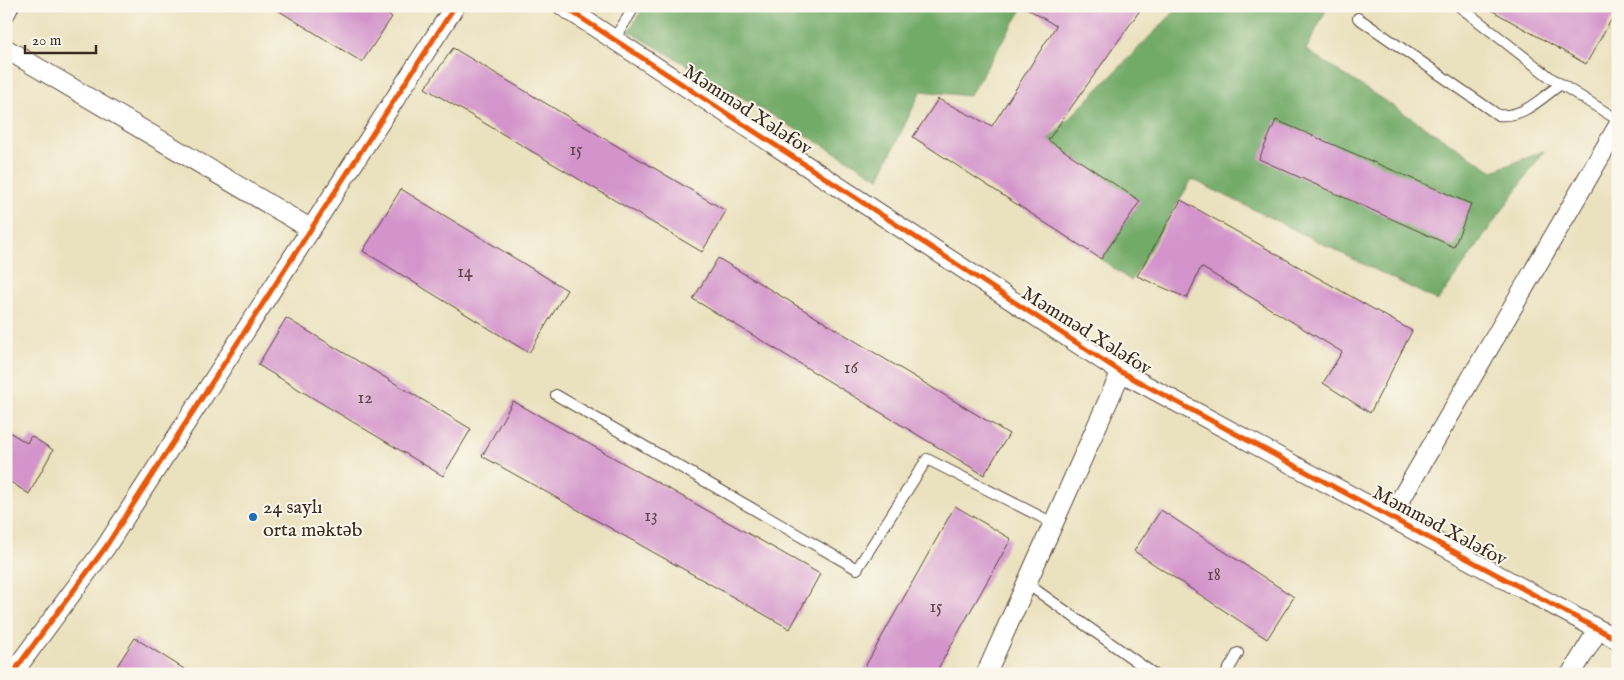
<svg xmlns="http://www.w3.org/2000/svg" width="1624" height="680" font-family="'IM FELL English',serif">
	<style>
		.forest { fill: #72aa68; stroke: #566a43 }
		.building { fill: #d394cb }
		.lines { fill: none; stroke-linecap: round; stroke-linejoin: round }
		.service-casing { stroke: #554536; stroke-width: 12 }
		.minor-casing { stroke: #554536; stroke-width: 21 }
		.service { stroke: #fff; stroke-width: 10 }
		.minor { stroke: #fff; stroke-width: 19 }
		.cycleway-casing { stroke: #fbf7ec; stroke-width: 8 }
		.cycleway { stroke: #e8590c; stroke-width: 5 }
		.poi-dot { fill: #1f6fb2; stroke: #fbf7ec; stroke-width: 2 }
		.labels { text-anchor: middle; stroke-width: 4; stroke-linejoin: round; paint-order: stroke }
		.number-label { font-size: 18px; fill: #614449 }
		.street-label { font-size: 20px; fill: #3b2a1e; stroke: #fbf7ec }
		.poi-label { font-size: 20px; fill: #3b2a1e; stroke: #fbf7ec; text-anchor: start }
	</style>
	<rect width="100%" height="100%" fill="#fbf7ec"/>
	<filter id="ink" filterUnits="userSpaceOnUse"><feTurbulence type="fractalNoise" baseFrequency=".02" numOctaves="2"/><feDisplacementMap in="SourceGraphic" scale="10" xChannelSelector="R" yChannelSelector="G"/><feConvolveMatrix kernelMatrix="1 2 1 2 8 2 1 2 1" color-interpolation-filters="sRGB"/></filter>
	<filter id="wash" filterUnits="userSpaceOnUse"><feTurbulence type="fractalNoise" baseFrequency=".0096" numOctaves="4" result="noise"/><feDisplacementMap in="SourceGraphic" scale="20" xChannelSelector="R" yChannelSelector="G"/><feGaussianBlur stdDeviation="1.12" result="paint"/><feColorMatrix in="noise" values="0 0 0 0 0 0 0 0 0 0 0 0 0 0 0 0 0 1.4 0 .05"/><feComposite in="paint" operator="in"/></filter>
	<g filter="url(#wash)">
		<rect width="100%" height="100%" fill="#eae1be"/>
		<path class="forest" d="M 644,6 L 1024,6 L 969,96 L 921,91 L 879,178 L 629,31 Z
			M 1180,6 L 1328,6 L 1306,50 L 1493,171 L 1544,151 L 1438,301 L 1192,179 L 1131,281 L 1101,259 L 1140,201 L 1048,140 Z"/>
		<g id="blocks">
			<path class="building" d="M 271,6 L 375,6 L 392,17 L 362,62 Z
				M 1023,6 L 1143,6 L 1048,140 L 1140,201 L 1101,259 L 913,137 L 938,99 L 992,126 L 1056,26 Z
				M 1484,6 L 1618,6 L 1618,8 L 1586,64 Z
				M 453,48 L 726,211 L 702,252 L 425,88 Z
				M 1276,120 L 1471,204 L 1454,247 L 1259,159 Z
				M 401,189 L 567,290 L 529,353 L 363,251 Z
				M 1181,200 L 1412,331 L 1370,413 L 1323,383 L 1342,352 L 1201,267 L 1187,298 L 1137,276 Z
				M 718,258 L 1009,434 L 984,475 L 693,299 Z
				M 286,318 L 471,429 L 443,476 L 258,365 Z
				M 513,401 L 820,574 L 790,629 L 482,456 Z
				M 6,430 L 27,443 L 31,436 L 53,450 L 29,494 L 6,479 Z
				M 955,506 L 1011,539 L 935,674 L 861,674 Z
				M 1161,510 L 1294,597 L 1267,639 L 1134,551 Z
				M 135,638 L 192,674 L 112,674 Z"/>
		</g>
	</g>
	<g filter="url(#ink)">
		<use href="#blocks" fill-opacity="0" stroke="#554536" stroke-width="1"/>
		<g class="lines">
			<defs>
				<path id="service" d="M 1459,6 L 1551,78 L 1618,120
					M 1358,18 L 1498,115 C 1524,118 1541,98 1561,84
					M 614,39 L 635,6
					M 556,395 L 857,569 L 927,459 L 1053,523
					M 1026,583 L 1154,674
					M 1226,674 L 1238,653"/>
				<path id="minor" d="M 563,6 L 1121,372 L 1618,640
					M 6,12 L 9,6
					M 6,49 L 311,229
					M 1391,516 L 1618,126
					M 12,674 L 105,548 L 455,6
					M 986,674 L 1121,372
					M 1571,674 L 1598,630"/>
			</defs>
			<use href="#service" class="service-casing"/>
			<use href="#minor" class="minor-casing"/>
			<use href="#service" class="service"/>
			<use href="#minor" class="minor"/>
			<defs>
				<path id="cycleway" d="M 563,6 L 1121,372 L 1618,640
					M 12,674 L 105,548 L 455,6"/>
			</defs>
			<use href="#cycleway" class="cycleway-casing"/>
			<use href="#cycleway" class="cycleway"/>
		</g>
	</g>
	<circle class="poi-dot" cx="253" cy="517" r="5"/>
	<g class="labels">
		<g class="number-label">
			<text x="576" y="155">15</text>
			<text x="465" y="277">14</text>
			<text x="851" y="373">16</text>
			<text x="365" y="403">12</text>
			<text x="651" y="521">13</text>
			<text x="1214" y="580">18</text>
			<text x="936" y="612">15</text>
		</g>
		<g class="street-label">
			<text transform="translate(748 109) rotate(33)" y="7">Məmməd Xələfov</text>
			<text transform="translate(1087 330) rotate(32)" y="7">Məmməd Xələfov</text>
			<text transform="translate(1440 525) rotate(28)" y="7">Məmməd Xələfov</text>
		</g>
		<g class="poi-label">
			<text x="263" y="513">24 saylı<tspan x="263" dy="23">orta məktəb</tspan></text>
		</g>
	</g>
	<rect width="1624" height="680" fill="none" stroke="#fbf7ec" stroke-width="25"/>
	<path d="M25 45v8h71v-8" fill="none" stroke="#3b2a1e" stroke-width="2.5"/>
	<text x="32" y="45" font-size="15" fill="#3b2a1e" stroke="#fbf7ec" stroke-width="4" paint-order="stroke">20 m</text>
</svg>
